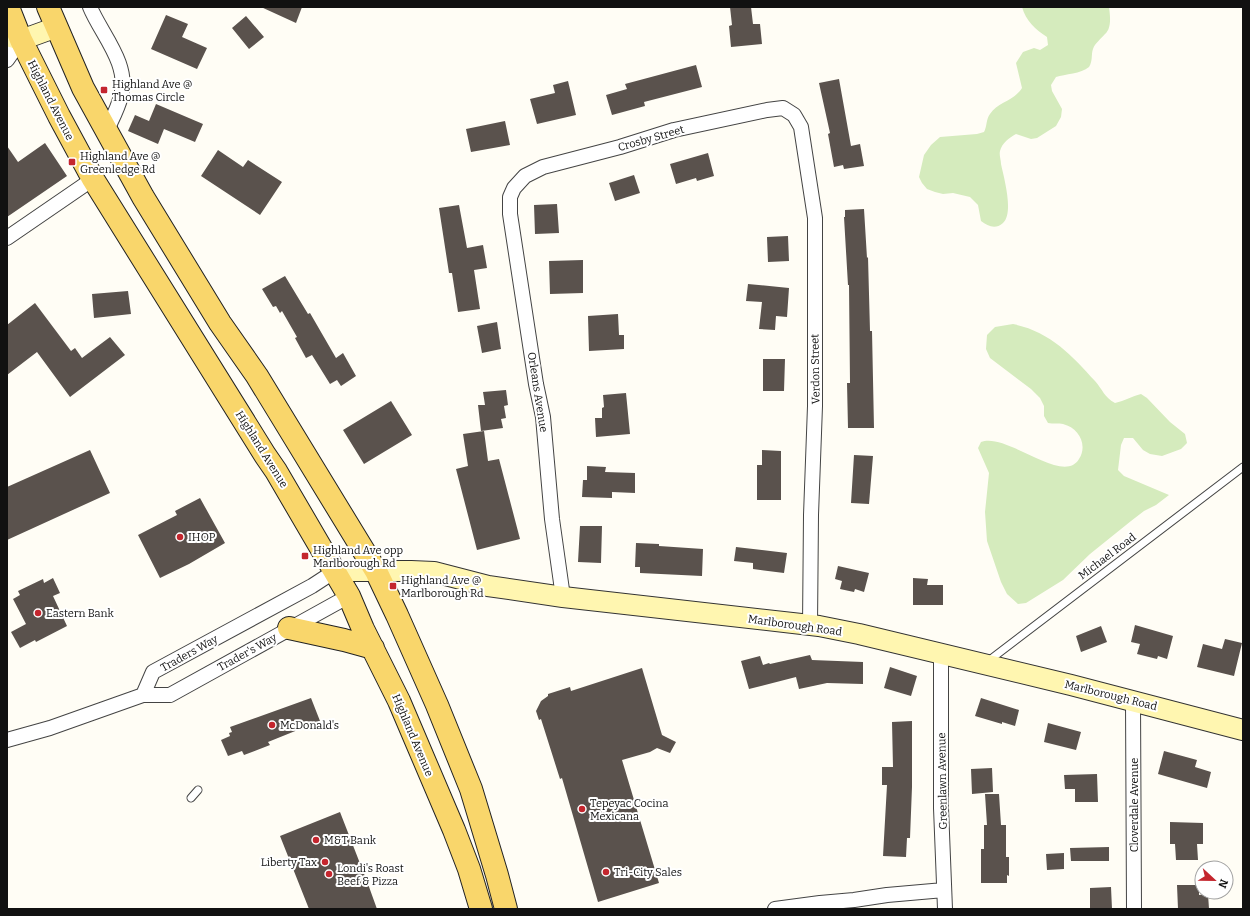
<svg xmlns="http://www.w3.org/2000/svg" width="1250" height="916" font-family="Bitter,serif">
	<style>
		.green { fill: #d5ebbd }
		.building { fill: #5a524d }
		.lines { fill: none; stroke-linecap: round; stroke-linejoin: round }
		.lane-casing { stroke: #444; stroke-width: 9 }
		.street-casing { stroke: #444; stroke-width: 16 }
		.secondary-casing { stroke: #333; stroke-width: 22 }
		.primary-casing { stroke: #222; stroke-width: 24 }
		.lane { stroke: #fff; stroke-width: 7 }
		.street { stroke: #fff; stroke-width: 14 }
		.secondary { stroke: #fff6b0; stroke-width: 20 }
		.primary { stroke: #f9d66b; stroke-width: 22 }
		.poi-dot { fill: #c4262e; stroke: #fff; stroke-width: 1.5 }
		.labels { text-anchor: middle; stroke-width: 4; stroke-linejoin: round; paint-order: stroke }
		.poi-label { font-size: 11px; fill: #111; stroke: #fff; text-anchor: start }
		.street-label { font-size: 11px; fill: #111; stroke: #fff }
	</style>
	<rect width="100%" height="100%" fill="#fffdf5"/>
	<path class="green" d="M 1022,7 L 1109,7 C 1110,15 1112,28 1105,34 C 1101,39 1095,43 1093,49 C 1091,54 1093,61 1089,67 C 1081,74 1065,74 1056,77 L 1051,85 L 1052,91 L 1062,109 L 1061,117 L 1056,126 L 1037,138 L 1031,139 L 1016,134 C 1009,138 1002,143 1000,151 C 999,155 1001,160 1001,164 C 1004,178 1014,213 1003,223 C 995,230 988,226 981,221 L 978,205 L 970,197 L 953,193 L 943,194 L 935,192 L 927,189 L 922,183 L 919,177 L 924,155 L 931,145 L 940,137 L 977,134 L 984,132 C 987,127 986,119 990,114 C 998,102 1014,101 1022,88 L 1016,63 L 1023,52 L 1034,48 L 1040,50 L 1048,45 L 1047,37 C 1035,29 1026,21 1022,7 Z
		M 1013,324 C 1049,331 1072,355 1095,381 C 1103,390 1104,397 1115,403 C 1125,401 1132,396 1141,394 L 1147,398 L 1170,422 L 1185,434 L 1187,443 L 1181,449 L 1162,456 L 1150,454 L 1143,450 L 1133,438 L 1124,438 L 1121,445 L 1118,470 L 1124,476 L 1169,495 L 1156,505 L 1144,511 L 1131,521 L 1090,554 L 1063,580 L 1026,603 L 1018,604 L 1007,594 L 1001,582 L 987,541 L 985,512 L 989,473 L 978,448 L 981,442 C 1007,432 1063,486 1079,459 C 1088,445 1079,428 1063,424 C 1059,423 1053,424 1048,423 L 1044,416 L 1044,406 L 1040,398 L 1031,389 L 990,358 L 986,349 L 987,335 L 995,327 Z"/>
	<path class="building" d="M 261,7 L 302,7 L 296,23 Z
		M 730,7 L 751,7 L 753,24 L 760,24 L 762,44 L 731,47 L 729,26 L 732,25 Z
		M 166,15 L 188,24 L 182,37 L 207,48 L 197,69 L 151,49 Z
		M 246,16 L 264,37 L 249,49 L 232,28 Z
		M 696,65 L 702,87 L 644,102 L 645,106 L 612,115 L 606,95 L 627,89 L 625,84 Z
		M 839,79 L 851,146 L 860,144 L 864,166 L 844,169 L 843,165 L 834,167 L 828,134 L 830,133 L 819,83 Z
		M 568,81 L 576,115 L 537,124 L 530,99 L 555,93 L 553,85 Z
		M 156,104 L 203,124 L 195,142 L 164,129 L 158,144 L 128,131 L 135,115 L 149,121 Z
		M 505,121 L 510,145 L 471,152 L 466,129 Z
		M 45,143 L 67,176 L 7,217 L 7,146 L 18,162 Z
		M 218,150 L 243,167 L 248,160 L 282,182 L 260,215 L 201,176 Z
		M 708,153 L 714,176 L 697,181 L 696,178 L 676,184 L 670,164 Z
		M 634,175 L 640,193 L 615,201 L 609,183 Z
		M 557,204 L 559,233 L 535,234 L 534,205 Z
		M 459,205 L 467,248 L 483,245 L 487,268 L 474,270 L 480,309 L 458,312 L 452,273 L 449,273 L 439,208 Z
		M 864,209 L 867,258 L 868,257 L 870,331 L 872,331 L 874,428 L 848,428 L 847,383 L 850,383 L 849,285 L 848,285 L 844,217 L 845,217 L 845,210 Z
		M 788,236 L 789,261 L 768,262 L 767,237 Z
		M 583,260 L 583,293 L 550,294 L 549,261 Z
		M 285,276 L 308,314 L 310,313 L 336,358 L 343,353 L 356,376 L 341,386 L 337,380 L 330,384 L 312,355 L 306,358 L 295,338 L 297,337 L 282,311 L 280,313 L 276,306 L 273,307 L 262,289 Z
		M 748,284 L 789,288 L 787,317 L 776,316 L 775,330 L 759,329 L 762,302 L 746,301 Z
		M 128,291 L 131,314 L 94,318 L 92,294 Z
		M 35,303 L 71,351 L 75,348 L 82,358 L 110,337 L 125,355 L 70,397 L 37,352 L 7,375 L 7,325 Z
		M 618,314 L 619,335 L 624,335 L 624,349 L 589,351 L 588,316 Z
		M 497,322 L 501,349 L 482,353 L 477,326 Z
		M 763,359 L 785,359 L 784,391 L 763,391 Z
		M 506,390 L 508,405 L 504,406 L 506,418 L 501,419 L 503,428 L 481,431 L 478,405 L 485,405 L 483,392 Z
		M 626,393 L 630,434 L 596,437 L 595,418 L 602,418 L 602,408 L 604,407 L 603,395 Z
		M 391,401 L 412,435 L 364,464 L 343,430 Z
		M 484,431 L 488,461 L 499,459 L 520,539 L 477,550 L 456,469 L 468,466 L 463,434 Z
		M 90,450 L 110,493 L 7,540 L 7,487 Z
		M 762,450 L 781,451 L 781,500 L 757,500 L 757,465 L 762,465 Z
		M 854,455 L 873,456 L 869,504 L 851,503 Z
		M 587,466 L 606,467 L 605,472 L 635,473 L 635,493 L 612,492 L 612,498 L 582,497 L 583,480 L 587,480 Z
		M 200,498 L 225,543 L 189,564 L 160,578 L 138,535 L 177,515 L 175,511 Z
		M 580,526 L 602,526 L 601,563 L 578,562 Z
		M 636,543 L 659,544 L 659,546 L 703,549 L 702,576 L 640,573 L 640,567 L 635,567 Z
		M 736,547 L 787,553 L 784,573 L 753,569 L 753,563 L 734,561 Z
		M 838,566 L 869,573 L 864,592 L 855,589 L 854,592 L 840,589 L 842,581 L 835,579 Z
		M 53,578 L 60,593 L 53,596 L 67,626 L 36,642 L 35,640 L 20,648 L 11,632 L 26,624 L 13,599 L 20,595 L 18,591 L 43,579 L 44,583 Z
		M 913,578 L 928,579 L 927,585 L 943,585 L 943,605 L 913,605 Z
		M 1135,625 L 1173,636 L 1167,659 L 1158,656 L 1157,659 L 1137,654 L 1140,644 L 1131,642 Z
		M 1101,626 L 1107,642 L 1081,652 L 1076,636 Z
		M 1225,639 L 1242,643 L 1234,676 L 1197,667 L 1203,644 L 1222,649 Z
		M 810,655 L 812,660 L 863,662 L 863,684 L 827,683 L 799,689 L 796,677 L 749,689 L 741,661 L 760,656 L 763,665 L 769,663 L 770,664 Z
		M 890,667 L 917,676 L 911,696 L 884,688 Z
		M 642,668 L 662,735 L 676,742 L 670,753 L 657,748 L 650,752 L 622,760 L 659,883 L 598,902 L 562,778 L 560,779 L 541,719 L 539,720 L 536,711 L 541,701 L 548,696 L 548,694 L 570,687 L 571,691 Z
		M 311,698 L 320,721 L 268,742 L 270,745 L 244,755 L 242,751 L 228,756 L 221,740 L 230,736 L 229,733 L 232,732 L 230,727 Z
		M 981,698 L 1019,710 L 1015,726 L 1002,722 L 1002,724 L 975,716 Z
		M 912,721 L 912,787 L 910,838 L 907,838 L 906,857 L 883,856 L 887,785 L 882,785 L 882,767 L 893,767 L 892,722 Z
		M 1048,723 L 1081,732 L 1076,750 L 1044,742 Z
		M 1164,751 L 1197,760 L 1195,767 L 1211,772 L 1207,788 L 1158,774 Z
		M 992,768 L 993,792 L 972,794 L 971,769 Z
		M 1097,774 L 1098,802 L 1075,802 L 1075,789 L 1065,789 L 1064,775 Z
		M 985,794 L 999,794 L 1001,825 L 1006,825 L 1006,857 L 1009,857 L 1009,876 L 1007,875 L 1007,883 L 981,883 L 981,849 L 984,849 L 984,825 L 987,825 Z
		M 340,812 L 368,884 L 377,909 L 309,909 L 280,836 Z
		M 1170,822 L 1203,823 L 1203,844 L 1197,844 L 1198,860 L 1176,860 L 1175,844 L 1170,844 Z
		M 1109,847 L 1109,861 L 1071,861 L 1070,848 Z
		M 1064,853 L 1064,869 L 1047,870 L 1046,854 Z
		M 1177,885 L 1199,885 L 1199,895 L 1208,894 L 1209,909 L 1178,909 Z
		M 1111,887 L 1112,909 L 1090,909 L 1090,888 Z"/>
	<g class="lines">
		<defs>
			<path id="lane" d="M 987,662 L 1243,467
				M 191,798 L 198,790"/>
			<path id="street" d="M 90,7 C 101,34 130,64 121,96 C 118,108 112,119 107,130
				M 7,60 L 21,40
				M 7,238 L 93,179
				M 563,597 L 552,519 L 543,417 L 536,384 L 510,214 L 510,197 L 514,188 L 525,176 L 543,167 L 620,147 L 674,130 L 767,110 L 783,108 L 794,115 L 801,127 L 815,218 L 815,406 L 811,515 L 810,625
				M 941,653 L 941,808 L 945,909
				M 143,695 L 153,672 L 312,586 L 335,571
				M 1133,701 L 1134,909
				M 7,740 L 50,728 L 143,695 L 170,695 L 349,596
				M 775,909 L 820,903 L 854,900 L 887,895 L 944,890"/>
			<path id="secondary" d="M 7,36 L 21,40 L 57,27
				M 335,571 L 411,571 L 434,572 L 488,586 L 563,597 L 819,626 L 859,634 L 1071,685 L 1243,730"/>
			<path id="primary" d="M 8,7 L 21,40 L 59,116 L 93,179 L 265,455 L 276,471 L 349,596 L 363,629 L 399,701 L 454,830 L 469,869 L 481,909
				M 48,7 L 83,88 L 143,197 L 220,323 L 257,376 L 376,571 L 397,615 L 437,705 L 471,789 L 497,875 L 506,909
				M 289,628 L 344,640 L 373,648"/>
		</defs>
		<use href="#lane" class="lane-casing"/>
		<use href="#street" class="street-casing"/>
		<use href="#secondary" class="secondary-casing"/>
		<use href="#primary" class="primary-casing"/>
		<use href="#lane" class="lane"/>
		<use href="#street" class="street"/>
		<use href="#secondary" class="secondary"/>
		<use href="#primary" class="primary"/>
	</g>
	<g class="poi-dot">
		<rect x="100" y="86" width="8" height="8" rx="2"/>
		<rect x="68" y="158" width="8" height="8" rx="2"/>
		<circle cx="180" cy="537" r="4"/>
		<rect x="301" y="552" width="8" height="8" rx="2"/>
		<rect x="389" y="582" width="8" height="8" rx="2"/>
		<circle cx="38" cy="613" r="4"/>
		<circle cx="272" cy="725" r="4"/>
		<circle cx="582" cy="809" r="4"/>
		<circle cx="316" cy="840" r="4"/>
		<circle cx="325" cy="862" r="4"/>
		<circle cx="606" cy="872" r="4"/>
		<circle cx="329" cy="874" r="4"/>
	</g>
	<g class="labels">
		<g class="poi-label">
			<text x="112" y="88">Highland Ave @<tspan x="112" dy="13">Thomas Circle</tspan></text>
			<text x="80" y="160">Highland Ave @<tspan x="80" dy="13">Greenledge Rd</tspan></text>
			<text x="188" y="541">IHOP</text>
			<text x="313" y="554">Highland Ave opp<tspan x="313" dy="13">Marlborough Rd</tspan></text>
			<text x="401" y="584">Highland Ave @<tspan x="401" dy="13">Marlborough Rd</tspan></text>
			<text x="46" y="617">Eastern Bank</text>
			<text x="280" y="729">McDonald's</text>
			<text x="590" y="807">Tepeyac Cocina<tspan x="590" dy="13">Mexicana</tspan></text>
			<text x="324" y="844">M&amp;T Bank</text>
			<text x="317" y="866" text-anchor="end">Liberty Tax</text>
			<text x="337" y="872">Londi's Roast<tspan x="337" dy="13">Beef &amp; Pizza</tspan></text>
			<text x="614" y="876">Tri-City Sales</text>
		</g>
		<g class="street-label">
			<text transform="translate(51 100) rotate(63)" y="4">Highland Avenue</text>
			<text transform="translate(651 138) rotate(-16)" y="4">Crosby Street</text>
			<text transform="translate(815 369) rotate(-91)" y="4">Verdon Street</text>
			<text transform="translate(538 392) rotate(81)" y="4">Orleans Avenue</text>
			<text transform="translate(262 449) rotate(58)" y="4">Highland Avenue</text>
			<text transform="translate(1107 556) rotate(-37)" y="4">Michael Road</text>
			<text transform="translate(795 625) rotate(8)" y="4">Marlborough Road</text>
			<text transform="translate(247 652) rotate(-29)" y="4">Trader's Way</text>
			<text transform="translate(189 653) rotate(-29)" y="4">Traders Way</text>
			<text transform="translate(1111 695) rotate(14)" y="4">Marlborough Road</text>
			<text transform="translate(413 735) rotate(67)" y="4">Highland Avenue</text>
			<text transform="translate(942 781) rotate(-91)" y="4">Greenlawn Avenue</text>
			<text transform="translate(1134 805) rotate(-90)" y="4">Cloverdale Avenue</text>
		</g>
	</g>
	<rect width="1250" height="916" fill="none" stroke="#111111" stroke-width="16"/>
	<g transform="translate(1214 880) rotate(112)"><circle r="19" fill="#ffffff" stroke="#a0a0a0"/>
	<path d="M0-3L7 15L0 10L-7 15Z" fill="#c4262e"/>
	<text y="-6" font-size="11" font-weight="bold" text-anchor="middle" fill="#111111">N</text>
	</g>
</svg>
